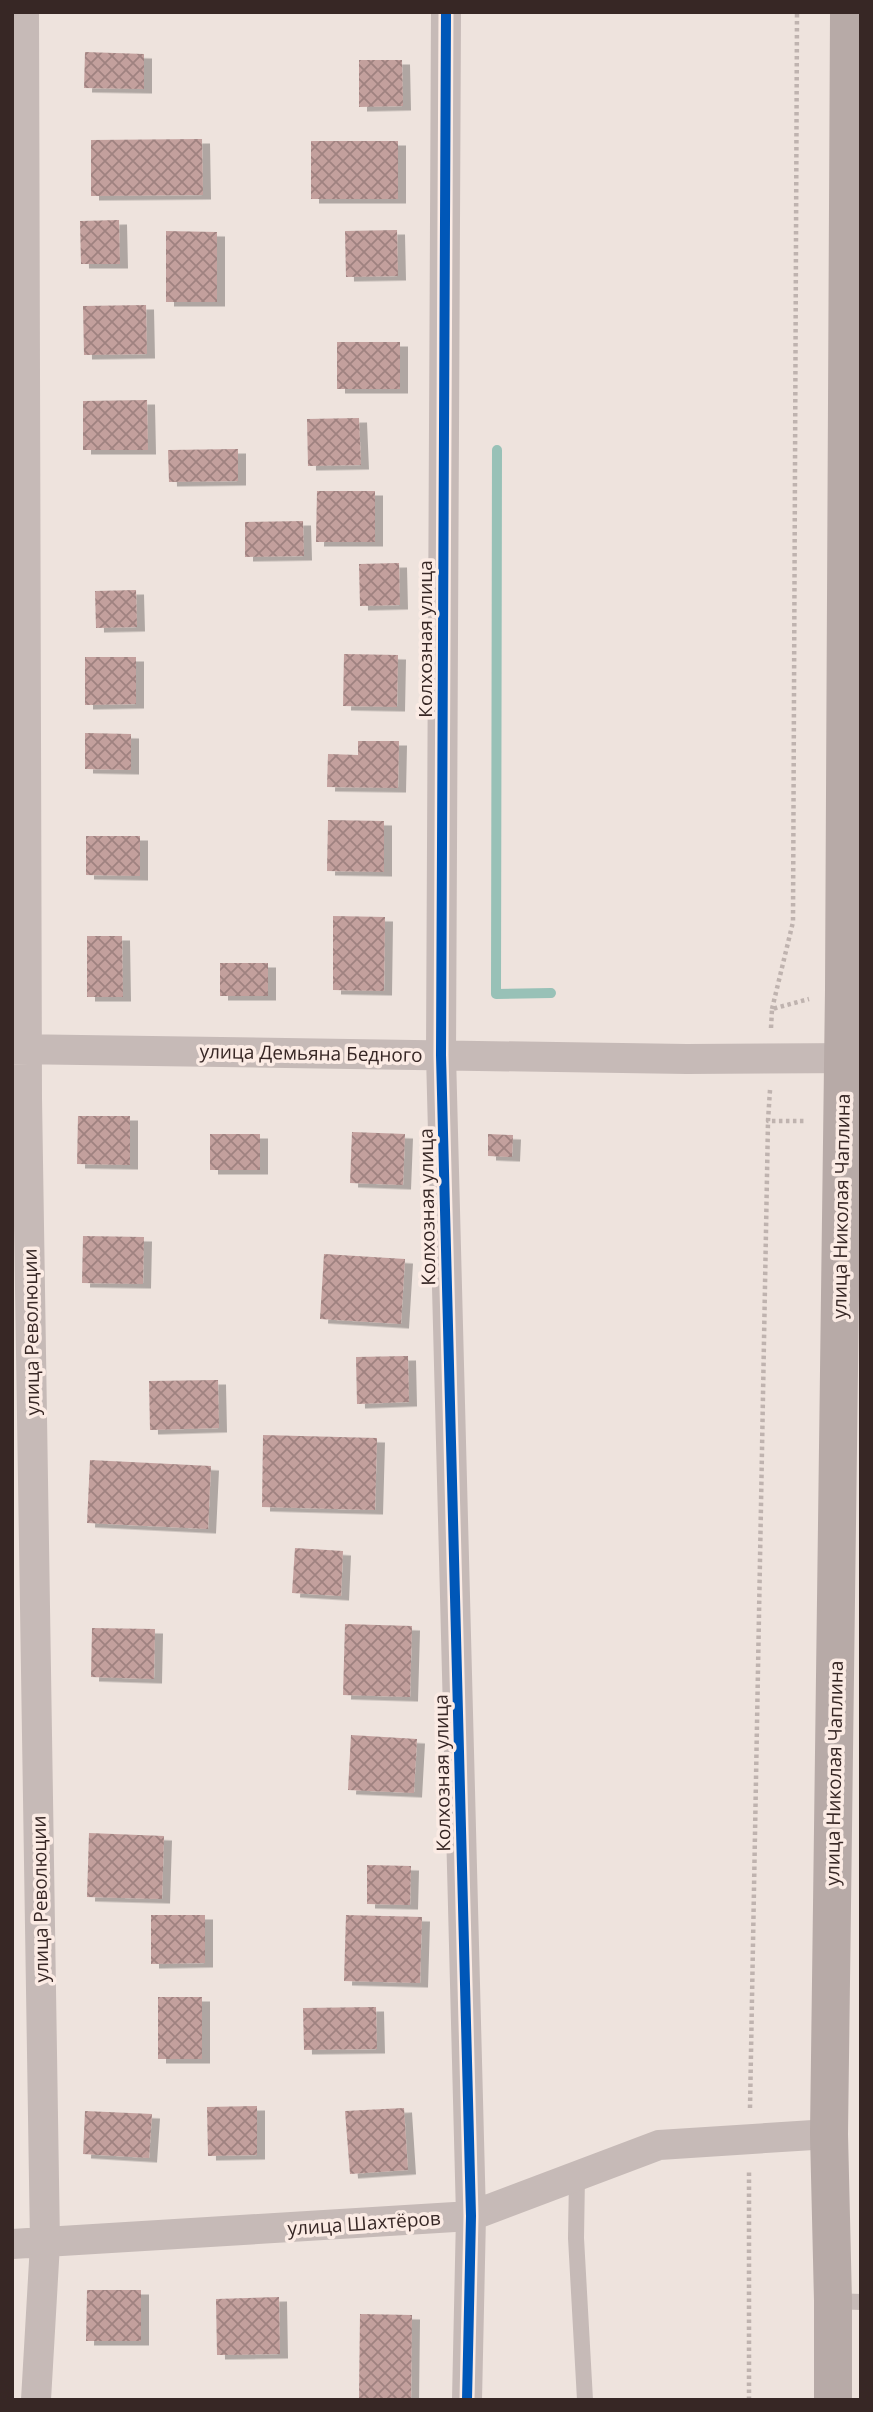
<svg xmlns="http://www.w3.org/2000/svg" width="873" height="2412" font-family="'Open Sans',sans-serif">
	<style>
		.lines { fill: none; stroke-linecap: round; stroke-linejoin: round }
		.stream { stroke: #98c1b7; stroke-width: 10 }
		.building { fill: url(#building-cross-hatch); filter: url(#shadow) }
		.path { stroke: #bfb3af; stroke-width: 4.5; stroke-dasharray: 3.5 3.5; stroke-linecap: butt }
		.lane { stroke: #c6bab7; stroke-width: 16 }
		.street { stroke: #c6bab7; stroke-width: 30 }
		.secondary { stroke: #b7aaa7; stroke-width: 38 }
		.cycleway-casing { stroke: #fbebe4; stroke-width: 15 }
		.cycleway { stroke: #0057b8; stroke-width: 10 }
		.labels { text-anchor: middle; stroke-width: 7; stroke-linejoin: round; paint-order: stroke }
		.street-label { font-size: 19px; fill: #372725; stroke: #fbebe4 }
	</style>
	<defs>
		<pattern id="building-cross-hatch" width="8" height="8" patternUnits="userSpaceOnUse" patternTransform="scale(1.75)"><rect width="8" height="8" fill="#c3a09d"/><path d="M0 0l8 8M0 8l8-8" fill="none" stroke="#9f8280"/></pattern>
		<filter id="shadow"><feDropShadow dx="8" dy="4.5" stdDeviation="0" flood-color="#0004"/></filter>
	</defs>
	<rect width="100%" height="100%" fill="#eee3dd"/>
	<g class="lines">
		<path class="stream" d="M 497,450 L 496,994 L 551,993"/>
	</g>
	<path class="building" d="M 85,52 L 144,54 L 144,89 L 84,88 Z
		M 359,60 L 402,60 L 403,106 L 359,107 Z
		M 202,139 L 203,195 L 91,196 L 91,140 Z
		M 311,141 L 398,141 L 398,199 L 311,199 Z
		M 119,220 L 120,264 L 81,264 L 80,221 Z
		M 397,230 L 398,276 L 346,277 L 345,231 Z
		M 166,231 L 217,232 L 217,302 L 166,302 Z
		M 146,305 L 147,354 L 84,355 L 83,306 Z
		M 337,342 L 400,342 L 400,389 L 337,389 Z
		M 147,400 L 148,450 L 83,450 L 83,401 Z
		M 359,418 L 361,465 L 308,466 L 307,419 Z
		M 238,449 L 238,481 L 169,482 L 168,450 Z
		M 317,491 L 375,491 L 375,542 L 316,542 Z
		M 303,521 L 304,556 L 245,557 L 245,522 Z
		M 399,563 L 400,605 L 360,606 L 359,564 Z
		M 136,590 L 137,627 L 96,628 L 95,591 Z
		M 344,654 L 398,655 L 397,707 L 343,706 Z
		M 85,657 L 136,657 L 136,704 L 85,705 Z
		M 85,733 L 131,734 L 131,770 L 85,769 Z
		M 358,741 L 399,741 L 398,788 L 327,787 L 328,754 L 358,755 Z
		M 328,820 L 384,821 L 384,872 L 327,871 Z
		M 86,836 L 140,836 L 140,876 L 86,875 Z
		M 333,916 L 385,917 L 384,991 L 333,990 Z
		M 87,936 L 122,936 L 123,997 L 87,997 Z
		M 220,963 L 268,963 L 268,996 L 220,996 Z
		M 78,1116 L 130,1116 L 130,1165 L 77,1164 Z
		M 352,1132 L 405,1134 L 403,1185 L 350,1183 Z
		M 210,1134 L 260,1134 L 260,1170 L 210,1170 Z
		M 488,1134 L 513,1135 L 512,1157 L 488,1156 Z
		M 83,1236 L 144,1237 L 143,1284 L 82,1283 Z
		M 324,1254 L 405,1259 L 401,1324 L 320,1319 Z
		M 408,1356 L 409,1402 L 357,1404 L 356,1357 Z
		M 218,1380 L 219,1428 L 150,1430 L 149,1381 Z
		M 263,1435 L 377,1438 L 375,1510 L 262,1507 Z
		M 90,1460 L 211,1466 L 208,1529 L 87,1523 Z
		M 295,1548 L 343,1551 L 341,1596 L 292,1593 Z
		M 345,1624 L 412,1626 L 410,1697 L 343,1695 Z
		M 92,1628 L 155,1629 L 154,1679 L 91,1677 Z
		M 351,1735 L 417,1739 L 414,1793 L 348,1790 Z
		M 89,1833 L 164,1836 L 162,1899 L 87,1897 Z
		M 367,1865 L 411,1866 L 410,1905 L 367,1904 Z
		M 151,1915 L 205,1915 L 205,1963 L 151,1964 Z
		M 346,1915 L 422,1917 L 420,1983 L 344,1981 Z
		M 158,1997 L 202,1997 L 202,2059 L 158,2059 Z
		M 376,2007 L 377,2049 L 304,2050 L 303,2008 Z
		M 257,2106 L 257,2155 L 208,2156 L 207,2107 Z
		M 404,2108 L 408,2170 L 350,2174 L 345,2111 Z
		M 85,2111 L 152,2114 L 149,2158 L 83,2154 Z
		M 87,2290 L 141,2290 L 141,2341 L 86,2341 Z
		M 279,2297 L 280,2354 L 217,2355 L 216,2299 Z
		M 360,2314 L 412,2315 L 411,2399 L 359,2398 Z"/>
	<g class="lines">
		<path class="path" d="M 772,1009 L 793,922 L 797,12
			M 771,1028 L 772,1009 L 809,999
			M 770,1090 L 768,1121 L 806,1121
			M 750,2108 L 768,1121
			M 749,2400 L 749,2170"/>
		<path class="lane" d="M 577,2176 L 576,2238 L 585,2400
			M 833,2301 L 861,2302"/>
		<path class="street" d="M 24,12 L 27,1098 L 45,2244 L 36,2400
			M 446,12 L 441,1055 L 471,2216 L 467,2400
			M 12,1049 L 687,1059 L 861,1058
			M 12,2244 L 471,2216 L 659,2145 L 829,2134"/>
		<path class="secondary" d="M 833,2400 L 833,2301 L 829,2134 L 844,990 L 849,12"/>
		<defs>
			<path id="cycleway" d="M 446,12 L 441,1055 L 471,2216 L 467,2400"/>
		</defs>
		<use href="#cycleway" class="cycleway-casing"/>
		<use href="#cycleway" class="cycleway"/>
	</g>
	<g class="labels">
		<g class="street-label">
			<text transform="translate(425 639) rotate(-90)" y="7">Колхозная улица</text>
			<text transform="translate(311 1053) rotate(1)" y="7">улица Демьяна Бедного</text>
			<text transform="translate(841 1206) rotate(-89)" y="7">улица Николая Чаплина</text>
			<text transform="translate(427 1207) rotate(-91)" y="7">Колхозная улица</text>
			<text transform="translate(31 1332) rotate(-91)" y="7">улица Революции</text>
			<text transform="translate(442 1773) rotate(-91)" y="7">Колхозная улица</text>
			<text transform="translate(834 1773) rotate(-89)" y="7">улица Николая Чаплина</text>
			<text transform="translate(40 1899) rotate(-91)" y="7">улица Революции</text>
			<text transform="translate(364 2223) rotate(-4)" y="7">улица Шахтёров</text>
		</g>
	</g>
	<rect width="873" height="2412" fill="none" stroke="#372725" stroke-width="28"/>
</svg>
